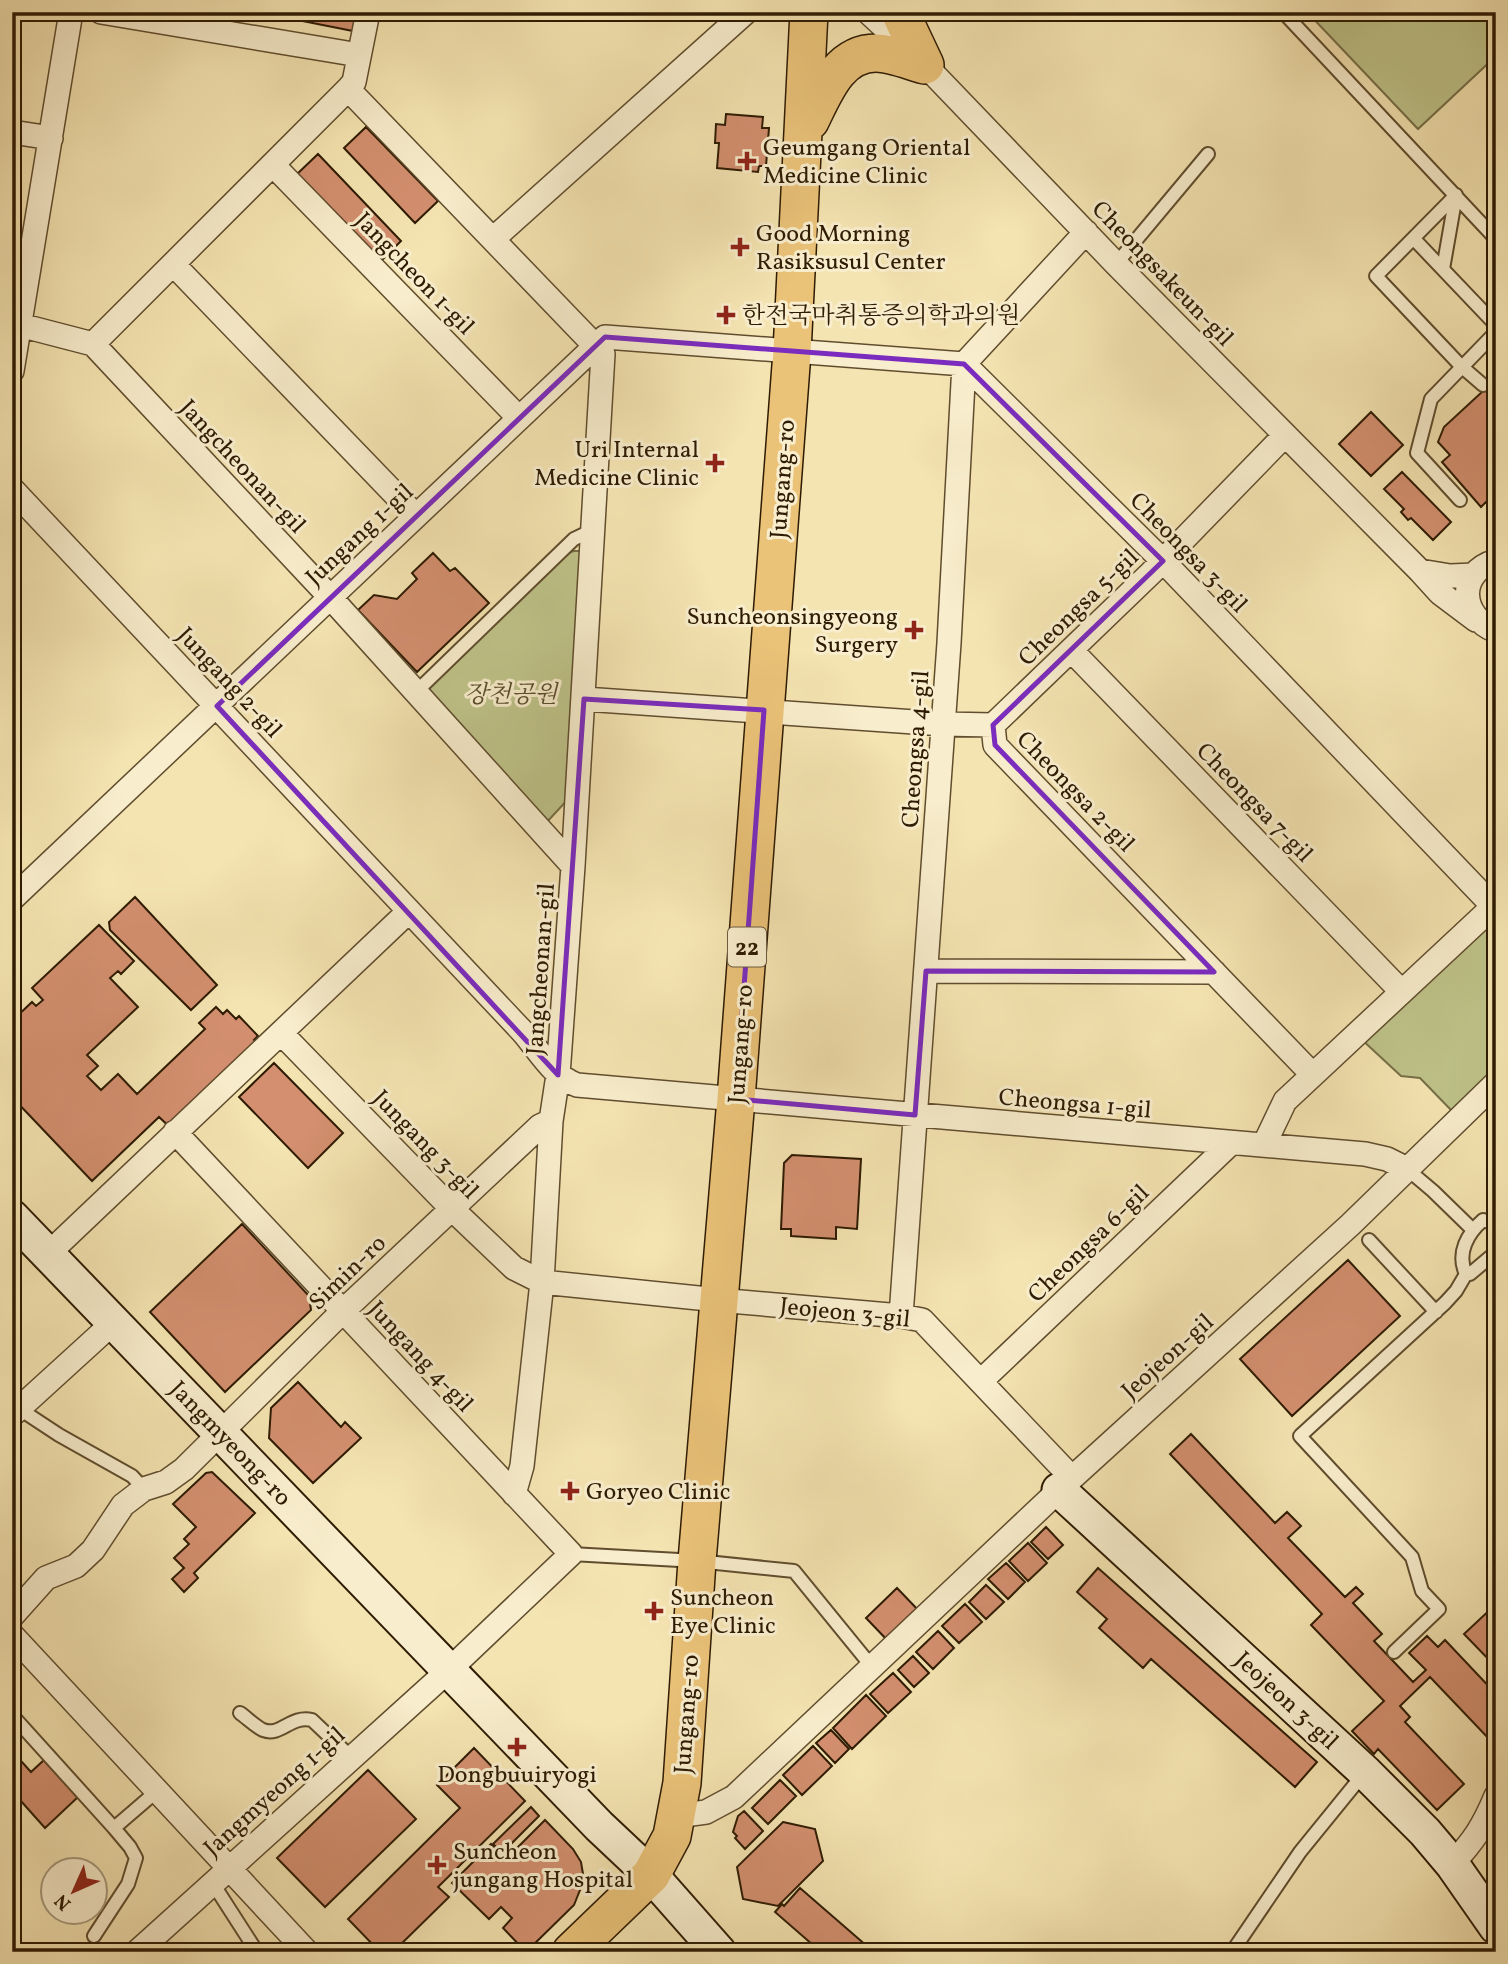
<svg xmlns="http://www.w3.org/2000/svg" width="1508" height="1964" font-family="Vollkorn,'Noto Serif KR',serif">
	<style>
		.green { fill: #bec389; stroke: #766f46; stroke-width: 2 }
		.building { fill: #d38f6f; stroke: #2e1b03; stroke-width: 2 }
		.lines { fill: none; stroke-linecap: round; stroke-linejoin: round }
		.lane-casing { stroke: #604d2e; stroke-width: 16 }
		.street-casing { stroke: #604d2e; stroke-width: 26 }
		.secondary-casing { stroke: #2e1b03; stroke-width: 37 }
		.primary-casing { stroke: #2e1b03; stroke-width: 40 }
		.lane { stroke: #f8edcc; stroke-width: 12 }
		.street { stroke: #f8edcc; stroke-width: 23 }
		.secondary { stroke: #f8edcc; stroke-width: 33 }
		.primary { stroke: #eac278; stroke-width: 37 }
		.marked { fill: none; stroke: #7b2cbf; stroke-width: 5; stroke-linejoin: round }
		.poi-dot { fill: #8f2418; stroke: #f8edcc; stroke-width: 2.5 }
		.labels { text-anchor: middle; stroke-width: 6; stroke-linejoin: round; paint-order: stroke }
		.shield { fill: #f8edcc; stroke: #6b5a3f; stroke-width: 2 }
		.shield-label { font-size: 23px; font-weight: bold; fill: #2e1b03 }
		.poi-label { font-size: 24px; fill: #2e1b03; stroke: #f8edcc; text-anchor: start }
		.street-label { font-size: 24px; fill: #2e1b03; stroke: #f8edcc }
		.park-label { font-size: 24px; font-style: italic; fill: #594d2b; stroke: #f8edcc }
	</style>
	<rect width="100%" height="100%" fill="#f4e4b1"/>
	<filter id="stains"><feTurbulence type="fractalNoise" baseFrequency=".00286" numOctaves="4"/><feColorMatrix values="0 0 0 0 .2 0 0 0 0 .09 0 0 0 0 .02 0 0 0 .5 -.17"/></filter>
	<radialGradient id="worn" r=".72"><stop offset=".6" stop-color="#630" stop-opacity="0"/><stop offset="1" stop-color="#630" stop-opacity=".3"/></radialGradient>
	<path class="green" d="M 1307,12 L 1496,12 L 1496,56 L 1418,129 Z
		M 574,551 L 580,551 L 570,797 L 546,823 L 422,692 L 567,553 Z
		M 1496,916 L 1496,1069 L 1452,1111 L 1420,1078 L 1401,1076 L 1359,1037 Z"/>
	<path class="building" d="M 272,12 L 356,12 L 353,31 L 272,15 Z
		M 726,114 L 763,117 L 762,128 L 769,128 L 766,166 L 759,166 L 758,172 L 717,168 L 719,143 L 715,143 L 716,124 L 725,125 Z
		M 366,127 L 438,201 L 415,223 L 344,148 Z
		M 318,154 L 401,241 L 379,263 L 295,176 Z
		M 1496,379 L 1496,507 L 1491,508 L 1486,502 L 1481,507 L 1442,462 L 1450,455 L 1438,442 L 1444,427 Z
		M 1371,412 L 1403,445 L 1371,476 L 1339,444 Z
		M 1402,472 L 1451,522 L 1433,540 L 1411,518 L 1408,520 L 1401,512 L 1404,509 L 1384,489 Z
		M 433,553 L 450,571 L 455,568 L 489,603 L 417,672 L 358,610 L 374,595 L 397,599 L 417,579 L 412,573 Z
		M 135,897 L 217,985 L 191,1010 L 110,930 L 109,922 Z
		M 99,925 L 134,961 L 121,974 L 118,971 L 110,978 L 138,1007 L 87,1055 L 98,1066 L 87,1076 L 101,1090 L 118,1074 L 137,1094 L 205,1029 L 199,1023 L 216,1007 L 223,1014 L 227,1010 L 236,1019 L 239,1016 L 258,1036 L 254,1040 L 259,1044 L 175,1132 L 159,1117 L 92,1181 L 12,1097 L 12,1021 L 32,1002 L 36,1006 L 43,1000 L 32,988 Z
		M 274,1063 L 343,1133 L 308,1168 L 239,1097 Z
		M 792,1155 L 861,1159 L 857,1229 L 836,1227 L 836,1239 L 791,1236 L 791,1229 L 781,1229 L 784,1163 Z
		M 242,1224 L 309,1296 L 311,1310 L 225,1392 L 150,1312 Z
		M 1348,1260 L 1400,1316 L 1292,1416 L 1240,1359 Z
		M 298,1382 L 341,1427 L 345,1422 L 361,1438 L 313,1483 L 269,1438 L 271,1408 Z
		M 1191,1434 L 1275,1523 L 1287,1512 L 1301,1526 L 1288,1538 L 1345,1597 L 1356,1587 L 1363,1594 L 1353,1603 L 1382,1634 L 1374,1641 L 1413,1682 L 1426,1670 L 1409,1653 L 1427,1636 L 1438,1647 L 1445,1640 L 1496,1694 L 1496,1736 L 1491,1741 L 1430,1677 L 1400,1706 L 1410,1717 L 1405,1722 L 1464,1784 L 1437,1810 L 1378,1749 L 1374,1754 L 1352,1731 L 1384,1701 L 1311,1625 L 1322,1614 L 1170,1454 Z
		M 212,1472 L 255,1513 L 194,1573 L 198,1578 L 184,1592 L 172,1579 L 184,1568 L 174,1558 L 189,1544 L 184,1539 L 196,1527 L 173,1504 L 206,1473 Z
		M 1046,1527 L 1063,1545 L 1048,1559 L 1031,1542 Z
		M 1028,1543 L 1047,1563 L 1028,1581 L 1009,1561 Z
		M 1006,1563 L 1025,1582 L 1008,1599 L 988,1579 Z
		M 1098,1568 L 1317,1762 L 1295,1787 L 1151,1659 L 1143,1668 L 1099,1628 L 1107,1619 L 1077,1592 Z
		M 986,1585 L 1004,1602 L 986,1619 L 969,1602 Z
		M 897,1588 L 921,1613 L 890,1643 L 866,1618 Z
		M 965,1604 L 982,1622 L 959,1643 L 942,1626 Z
		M 1496,1604 L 1496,1667 L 1464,1634 Z
		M 938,1631 L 954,1648 L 933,1669 L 916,1652 Z
		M 913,1656 L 929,1673 L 914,1687 L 898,1670 Z
		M 893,1673 L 911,1692 L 888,1713 L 870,1694 Z
		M 866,1695 L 886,1716 L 852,1749 L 833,1728 Z
		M 831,1730 L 849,1749 L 835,1763 L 816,1743 Z
		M 813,1746 L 832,1766 L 802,1795 L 783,1775 Z
		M 474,1748 L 525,1801 L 438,1887 L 449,1897 L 393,1952 L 380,1952 L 348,1919 L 460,1808 L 437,1785 Z
		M 12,1751 L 31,1772 L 44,1760 L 78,1797 L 45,1828 L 12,1791 Z
		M 368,1770 L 416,1819 L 325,1907 L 277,1858 Z
		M 780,1780 L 796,1796 L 768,1824 L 752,1808 Z
		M 531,1807 L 539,1816 L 502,1853 L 493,1844 Z
		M 744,1811 L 763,1831 L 745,1849 L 735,1838 L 737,1836 L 733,1832 L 738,1816 Z
		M 545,1820 L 573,1849 L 581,1862 L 584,1880 L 574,1905 L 526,1952 L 503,1928 L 512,1918 L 501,1907 L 489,1919 L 452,1883 L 491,1844 L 506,1859 Z
		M 783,1822 L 815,1829 L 823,1861 L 778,1906 L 743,1899 L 737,1867 Z
		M 800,1888 L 868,1947 L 865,1952 L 821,1952 L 775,1912 L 782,1904 L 784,1906 Z"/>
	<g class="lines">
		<defs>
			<path id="lane" d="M 1283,12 L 1496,239
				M 1456,195 L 1376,276 L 1461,366 L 1483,385
				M 1414,239 L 1496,325
				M 1116,264 L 1208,154
				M 1443,269 L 1456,195
				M 1460,500 L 1417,453 L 1431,399 L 1496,332
				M 416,692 L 574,539 L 593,530
				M 1407,1169 L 1433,1191 L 1472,1229
				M 1496,1224 L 1483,1220 C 1468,1233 1456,1253 1466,1274 L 1470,1274 L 1496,1252
				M 1369,1240 L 1436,1312
				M 15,1406 L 59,1435 L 132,1476 L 144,1489
				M 571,1554 L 697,1561 L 794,1571 L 873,1668
				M 1394,1652 L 1439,1609 L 1422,1591 L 1412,1557 L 1300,1436 L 1445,1303 L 1456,1291 L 1466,1274
				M 240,1713 C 247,1718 255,1726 263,1730 C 281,1737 290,1715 312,1720 L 351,1757
				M 12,1715 L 114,1828 L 157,1791
				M 212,1882 L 257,1952
				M 94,1936 L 128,1884 L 136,1858 L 130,1847 L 114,1828
				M 1232,1952 L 1300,1852 L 1365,1772"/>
			<path id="street" d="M 101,12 L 359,55
				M 868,12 L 925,65 L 1116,264 L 1420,571 L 1440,593 L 1476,620
				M 12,132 L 51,138
				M 273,165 L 519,418
				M 493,239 L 746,12
				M 173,264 L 416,516
				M 12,323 L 93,344 L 330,597 L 573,866
				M 93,344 L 348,89 L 354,82 L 368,12
				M 12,371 L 71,12
				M 12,489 L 522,1031 C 539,1050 552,1076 577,1085 L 1365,1154 L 1387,1159 L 1407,1169
				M 1496,561 C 1456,572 1460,617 1496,631
				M 1420,571 L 1450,576 L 1474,575
				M 1071,650 L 1401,991
				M 584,699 L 943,724 L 993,725
				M 993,725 L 995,745 L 1312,1074
				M 993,725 L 1151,573 L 1285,435
				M 12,899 L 605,337 L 964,364 L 1163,561 L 1493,906
				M 926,971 L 1214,972
				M 281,1033 L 452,1209 L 514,1268 L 542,1282 L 718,1300 L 901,1316 L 922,1320 L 1072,1478
				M 1264,1145 L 1285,1101 L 1496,904
				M 48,1254 L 408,912
				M 901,1316 L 949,643 L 964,364 L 1086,232
				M 981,1381 L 1231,1143
				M 12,1415 L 114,1322
				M 514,1494 L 522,1466 L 542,1282 L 551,1121
				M 12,1616 L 46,1578 L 76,1566 L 93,1550 L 123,1505 L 144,1489 L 166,1482 L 184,1469 L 343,1311 L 540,1126 L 551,1121 L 558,1075 L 573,866 L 603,354 L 348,89
				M 12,1635 L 307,1952
				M 677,1816 L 706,1812 L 734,1797 L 1072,1478 L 1350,1225 L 1496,1083
				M 1452,1864 C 1474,1841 1484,1825 1496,1796
				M 137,1952 L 449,1670 L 571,1554 L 175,1132"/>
			<path id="secondary" d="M 12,1217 L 599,1826 L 651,1875 L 719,1952
				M 1059,1490 L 1365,1772 L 1425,1832 L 1452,1864 L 1496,1927"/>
			<path id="primary" d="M 810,121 C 824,93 838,53 876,53 C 891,53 910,61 925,65 L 900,12
				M 571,1952 L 651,1875 L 672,1836 L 682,1783 L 697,1561 L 736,1099 L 792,352 L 809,12"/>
		</defs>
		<use href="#lane" class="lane-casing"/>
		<use href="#street" class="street-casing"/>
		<use href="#secondary" class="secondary-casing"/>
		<use href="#primary" class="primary-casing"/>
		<use href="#lane" class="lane"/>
		<use href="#street" class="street"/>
		<use href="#secondary" class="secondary"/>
		<use href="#primary" class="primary"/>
	</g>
	<path class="marked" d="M 605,337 L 964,364 L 1163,561 L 993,725 L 995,745 L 1214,972 L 926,971 L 915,1115 L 736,1099 L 764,710 L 584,699 L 558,1075 L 217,706 Z"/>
	<g class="poi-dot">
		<path d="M743.5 150.5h7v7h7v7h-7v7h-7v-7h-7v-7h7z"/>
		<path d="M736.5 236.5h7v7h7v7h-7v7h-7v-7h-7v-7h7z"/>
		<path d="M722.5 304.5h7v7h7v7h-7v7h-7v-7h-7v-7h7z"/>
		<path d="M711.5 452.5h7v7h7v7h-7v7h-7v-7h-7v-7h7z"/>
		<path d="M910.5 619.5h7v7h7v7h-7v7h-7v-7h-7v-7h7z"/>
		<path d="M566.5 1480.5h7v7h7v7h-7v7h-7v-7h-7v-7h7z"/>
		<path d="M650.5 1600.5h7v7h7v7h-7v7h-7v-7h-7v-7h7z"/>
		<path d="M513.5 1736.5h7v7h7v7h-7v7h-7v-7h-7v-7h7z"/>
		<path d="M433.5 1854.5h7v7h7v7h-7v7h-7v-7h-7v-7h7z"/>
	</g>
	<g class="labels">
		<rect class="shield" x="728" y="927.5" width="38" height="39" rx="5"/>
		<g class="shield-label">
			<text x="747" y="955">22</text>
		</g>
		<g class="poi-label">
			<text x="763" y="155">Geumgang Oriental<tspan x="763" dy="28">Medicine Clinic</tspan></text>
			<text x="756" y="241">Good Morning<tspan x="756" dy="28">Rasiksusul Center</tspan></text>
			<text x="742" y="323">한전국마취통증의학과의원</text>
			<text x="699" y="457" text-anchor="end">Uri Internal<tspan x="699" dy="28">Medicine Clinic</tspan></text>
			<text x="898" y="624" text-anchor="end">Suncheonsingyeong<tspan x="898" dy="28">Surgery</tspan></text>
			<text x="586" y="1499">Goryeo Clinic</text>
			<text x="670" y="1605">Suncheon<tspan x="670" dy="28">Eye Clinic</tspan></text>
			<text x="517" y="1782" text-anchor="middle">Dongbuuiryogi</text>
			<text x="453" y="1859">Suncheon<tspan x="453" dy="28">jungang Hospital</tspan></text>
		</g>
		<g class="street-label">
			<text transform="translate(415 273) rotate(46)" y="8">Jangcheon 1-gil</text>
			<text transform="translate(1163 273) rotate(46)" y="8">Cheongsakeun-gil</text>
			<text transform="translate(243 466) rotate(47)" y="8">Jangcheonan-gil</text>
			<text transform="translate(782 479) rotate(-86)" y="8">Jungang-ro</text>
			<text transform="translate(359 534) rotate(-43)" y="8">Jungang 1-gil</text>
			<text transform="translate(1189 552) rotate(46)" y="8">Cheongsa 3-gil</text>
			<text transform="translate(1078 607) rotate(-44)" y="8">Cheongsa 5-gil</text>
			<text transform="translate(230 682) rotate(47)" y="8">Jungang 2-gil</text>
			<text transform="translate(915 749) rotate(-86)" y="8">Cheongsa 4-gil</text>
			<text transform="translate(1076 791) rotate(46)" y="8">Cheongsa 2-gil</text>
			<text transform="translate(1255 802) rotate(46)" y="8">Cheongsa 7-gil</text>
			<text transform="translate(540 969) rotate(-86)" y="8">Jangcheonan-gil</text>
			<text transform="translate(740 1044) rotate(-86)" y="8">Jungang-ro</text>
			<text transform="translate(1075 1103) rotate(5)" y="8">Cheongsa 1-gil</text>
			<text transform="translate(426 1144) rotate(46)" y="8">Jungang 3-gil</text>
			<text transform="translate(1088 1243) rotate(-44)" y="8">Cheongsa 6-gil</text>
			<text transform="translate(347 1272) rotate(-44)" y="8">Simin-ro</text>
			<text transform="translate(845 1312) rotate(6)" y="8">Jeojeon 3-gil</text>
			<text transform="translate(421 1356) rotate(47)" y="8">Jungang 4-gil</text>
			<text transform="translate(1167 1356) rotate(-42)" y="8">Jeojeon-gil</text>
			<text transform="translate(231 1443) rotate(46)" y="8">Jangmyeong-ro</text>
			<text transform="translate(1287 1700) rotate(43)" y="8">Jeojeon 3-gil</text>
			<text transform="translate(686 1714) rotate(-86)" y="8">Jungang-ro</text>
			<text transform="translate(274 1791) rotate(-42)" y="8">Jangmyeong 1-gil</text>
		</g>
		<g class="park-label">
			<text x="511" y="702">장천공원</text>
		</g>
	</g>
	<rect width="1508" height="1964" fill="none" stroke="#f4e4b1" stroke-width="42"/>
	<rect x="14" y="14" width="1480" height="1936" fill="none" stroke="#2e1b03" stroke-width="3.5"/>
	<rect x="21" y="21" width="1466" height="1922" fill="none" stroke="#2e1b03" stroke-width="2"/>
	<g transform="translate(74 1891) rotate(225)"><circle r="33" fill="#f8edcc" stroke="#a7997c" stroke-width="2"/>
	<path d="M0-5L12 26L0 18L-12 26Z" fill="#8f2418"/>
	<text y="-10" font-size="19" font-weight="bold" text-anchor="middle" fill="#2e1b03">N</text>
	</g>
	<rect width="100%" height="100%" filter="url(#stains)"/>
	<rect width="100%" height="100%" fill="url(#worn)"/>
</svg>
